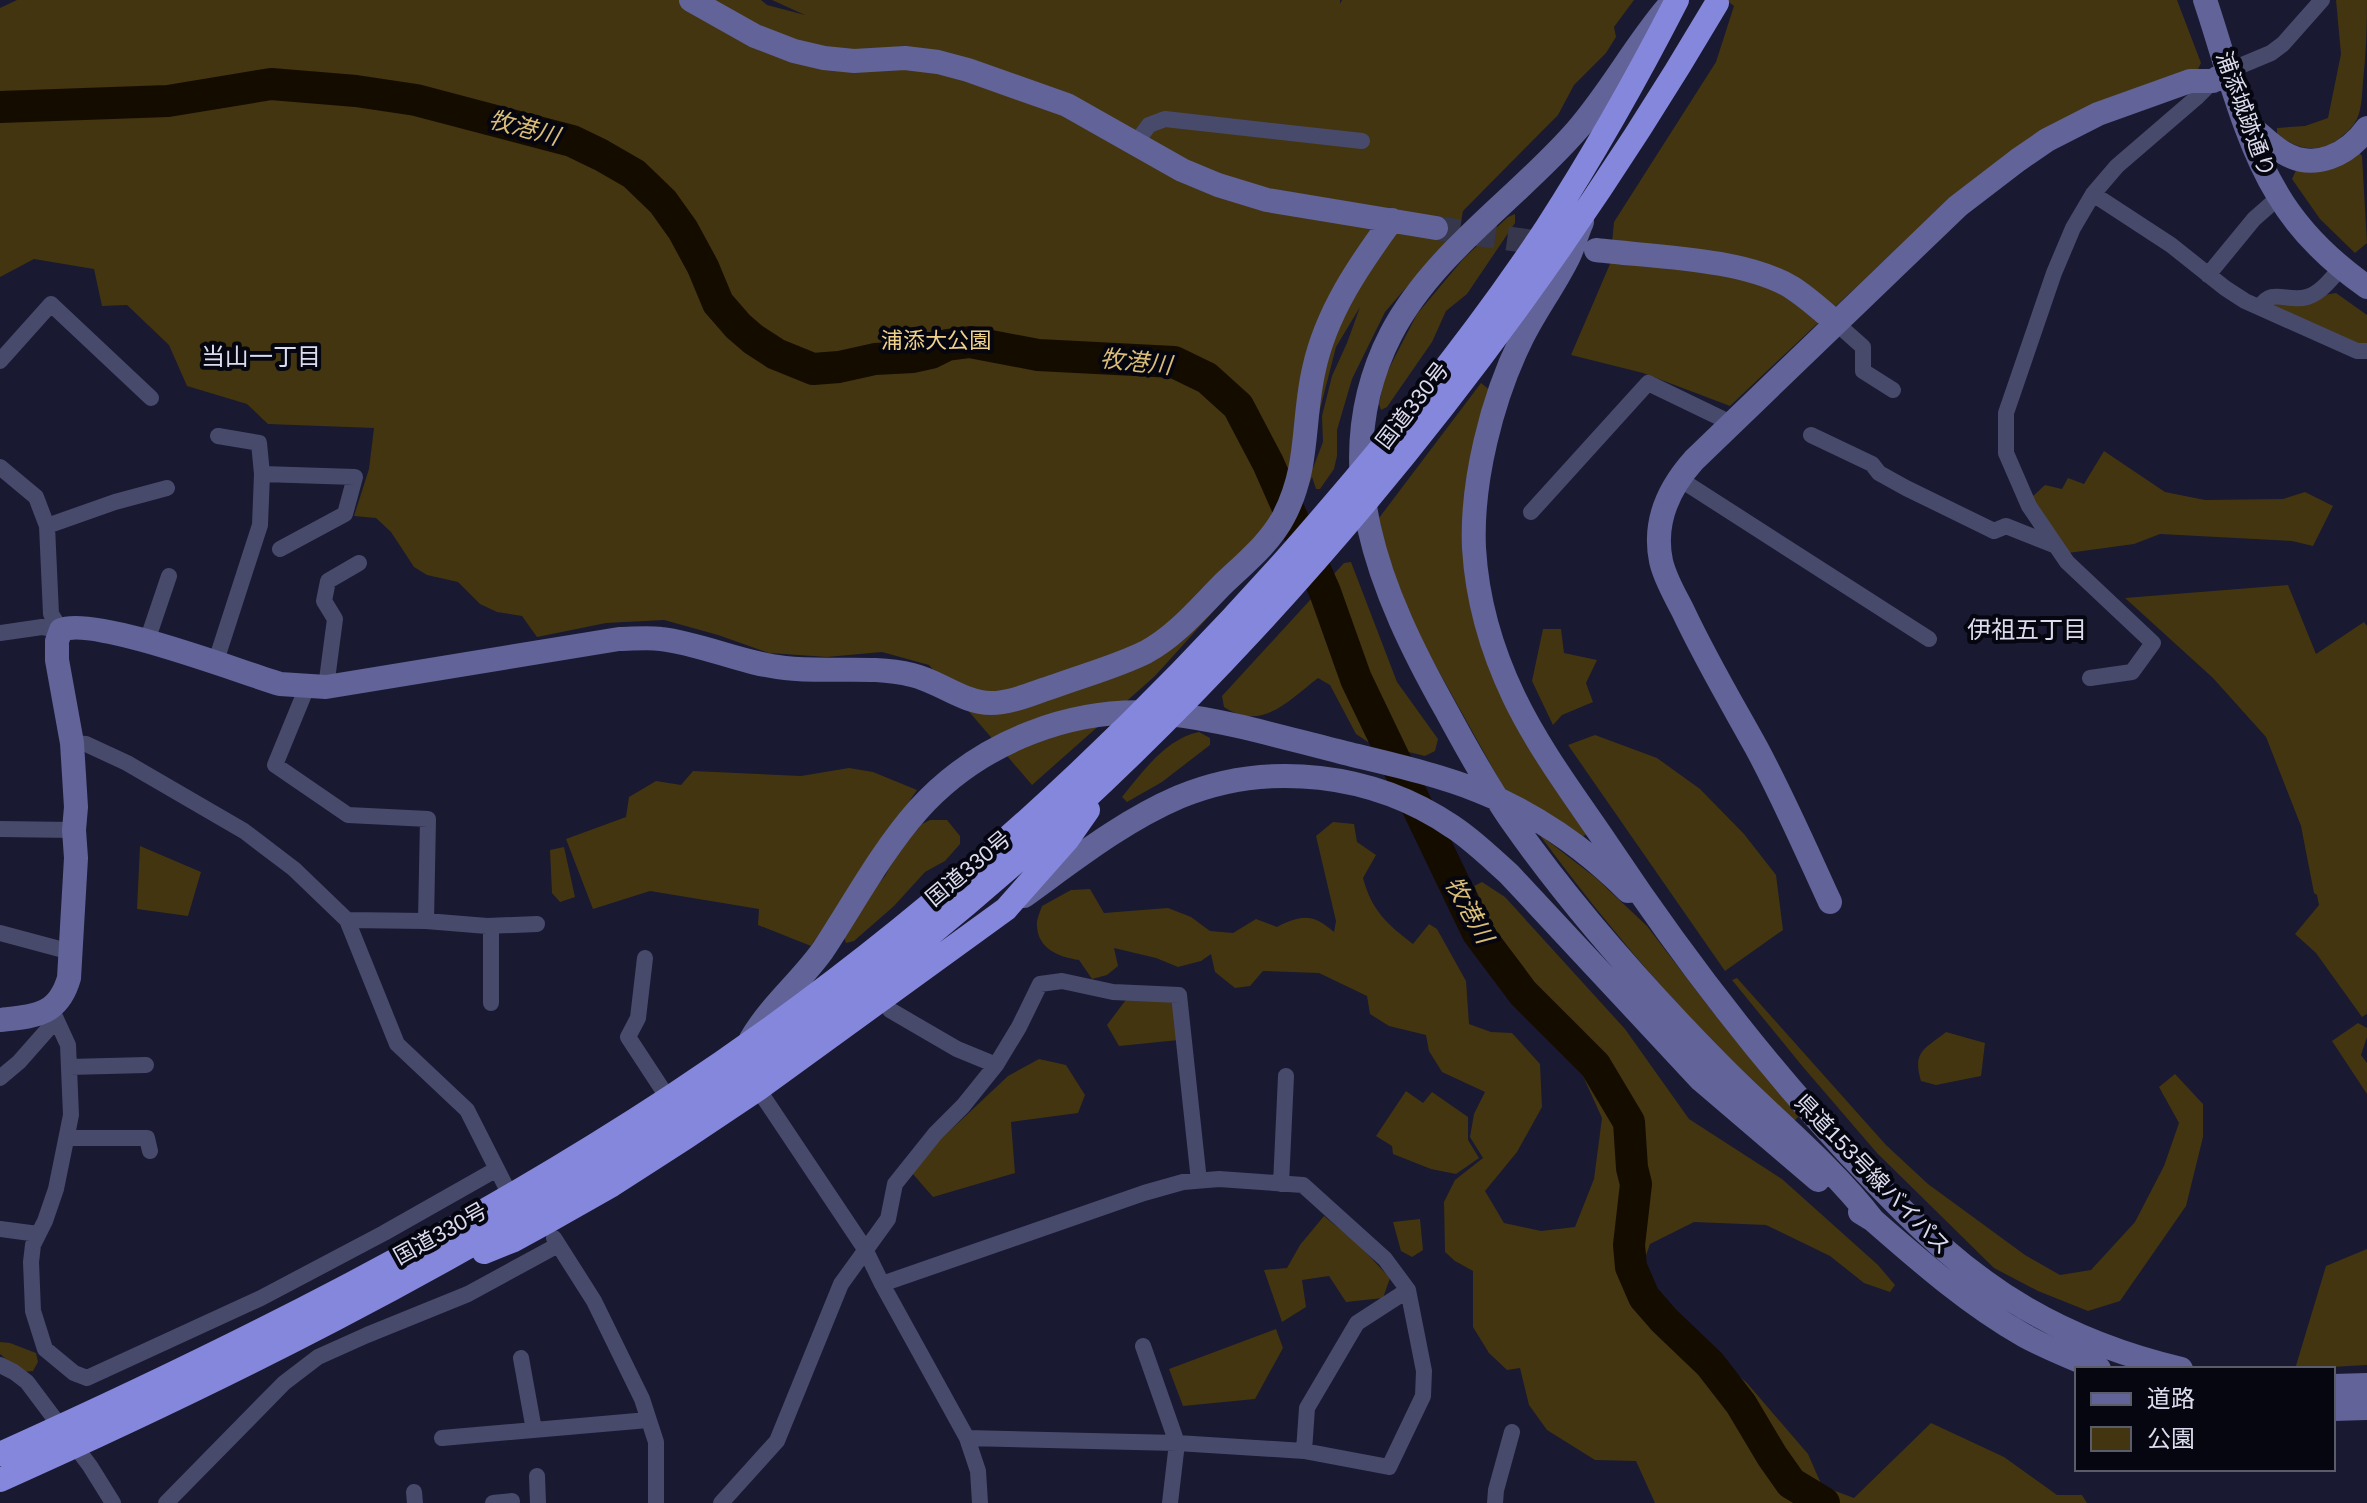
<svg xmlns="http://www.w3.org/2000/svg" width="2367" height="1503" font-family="Arial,'Noto Sans JP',sans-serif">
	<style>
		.green { fill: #433510; fill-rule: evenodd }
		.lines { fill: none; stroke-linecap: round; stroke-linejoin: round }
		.river { stroke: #150c00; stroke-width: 32 }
		.secondary-tunnel { stroke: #36364d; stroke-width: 24; stroke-dasharray: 24 12; stroke-linecap: butt }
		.street { stroke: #484a6c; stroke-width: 16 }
		.secondary { stroke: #616399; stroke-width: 24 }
		.highway { stroke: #8587dc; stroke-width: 24 }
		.labels { text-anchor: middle; stroke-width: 8; stroke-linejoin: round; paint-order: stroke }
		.street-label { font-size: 22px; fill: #dbddee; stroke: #060610 }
		.park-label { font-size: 22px; fill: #efd18a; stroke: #060610 }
		.water-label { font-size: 24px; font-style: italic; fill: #dabd77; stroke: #060610 }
		.neighbourhood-label { font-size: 24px; fill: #dbddee; stroke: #060610 }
	</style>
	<rect width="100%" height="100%" fill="#191931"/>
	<path class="green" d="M 17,0 L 761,0 L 767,5 L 805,15 L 772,0 L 1340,0 L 1340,4 L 1342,0 L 1634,0 L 1614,27 L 1616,37 L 1606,53 L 1574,85 L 1558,115 L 1463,211 L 1459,233 L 1436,253 L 1385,312 L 1352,379 L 1337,430 L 1337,456 L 1334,469 L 1320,489 L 1316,489 L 1312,477 L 1292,524 L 1155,676 L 1032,785 L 929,665 L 882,652 L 827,657 L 769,653 L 718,635 L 664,620 L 606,623 L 537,637 L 522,616 L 497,612 L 480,604 L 458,582 L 427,575 L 414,567 L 391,532 L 376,518 L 354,516 L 369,469 L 374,428 L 268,424 L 247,404 L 187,386 L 169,345 L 127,305 L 102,306 L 94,269 L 34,259 L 0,277 L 0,8 ZM 1360,307 L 1347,343 L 1332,376 L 1322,416 L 1323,442 L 1313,468 L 1315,429 L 1336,347 Z
		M 1726,0 L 2177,0 L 2201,63 L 2198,69 L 2147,84 L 1940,208 L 1730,406 L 1643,373 L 1571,355 L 1610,264 L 1614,222 L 1716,62 L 1734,6 Z
		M 2336,0 L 2367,0 C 2367,28 2366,54 2363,82 C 2362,94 2362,108 2357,119 C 2351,131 2336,143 2323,147 C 2305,151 2291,145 2277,134 L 2277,128 L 2305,126 L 2328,118 L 2341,54 Z
		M 2357,150 L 2362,156 L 2367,243 L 2355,253 L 2320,219 L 2292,179 L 2298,166 Z
		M 1515,214 L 1515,223 L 1467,294 L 1446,311 L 1432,342 L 1387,407 L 1381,410 L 1379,404 L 1385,376 L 1417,314 L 1464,258 L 1508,217 Z
		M 2336,293 L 2367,315 L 2367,345 L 2358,346 L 2265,305 Z
		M 1481,383 L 1491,391 L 1474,609 L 1589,832 L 1580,839 L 1506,792 L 1414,627 L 1384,546 L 1379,518 Z
		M 2104,451 L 2165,492 L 2205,500 L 2283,499 L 2305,492 L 2333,506 L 2313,546 L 2292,541 L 2160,534 L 2134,544 L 2068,553 L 2032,497 L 2045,485 L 2062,489 L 2068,478 L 2084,484 Z
		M 1351,562 L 1397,682 L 1438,739 L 1435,751 L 1425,756 L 1368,742 L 1356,734 L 1330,685 L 1318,678 C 1288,701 1262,732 1224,707 L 1222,696 L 1344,563 Z
		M 2288,585 L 2316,654 L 2364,622 L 2367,626 L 2367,1014 L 2362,1017 L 2316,953 L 2295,934 L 2319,905 L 2317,895 L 2314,893 L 2301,826 L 2266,737 L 2213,678 L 2125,598 Z
		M 1543,629 L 1561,629 L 1564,653 L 1597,660 L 1586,683 L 1593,702 L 1562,715 L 1553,725 L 1532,681 Z
		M 1199,732 L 1210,738 L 1210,745 L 1162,782 L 1127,802 L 1122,797 C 1142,772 1167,738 1199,732 Z
		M 1595,735 L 1657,758 L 1700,789 L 1744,834 L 1776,875 L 1783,930 L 1725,971 L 1568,745 Z
		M 849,768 L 873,772 L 917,790 L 811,946 L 758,925 L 759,909 L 650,891 L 593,909 L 566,839 L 626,817 L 629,797 L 656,781 L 681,785 L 693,771 L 801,776 Z
		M 930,820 L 947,820 L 960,836 L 960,844 L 945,861 L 925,872 L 894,906 L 854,941 L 846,943 L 844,937 L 859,907 L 885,876 L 896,855 L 922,824 Z
		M 1333,822 L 1354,824 L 1357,842 L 1376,855 L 1363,878 C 1372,911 1387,924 1413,944 L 1429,924 L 1437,929 L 1466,981 L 1469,1024 L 1491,1032 L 1512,1033 L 1540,1064 L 1542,1107 L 1517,1152 L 1485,1191 L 1504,1223 L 1541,1231 L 1575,1227 L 1594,1179 L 1602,1118 L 1578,1065 L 1542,994 L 1497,935 L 1474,886 L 1482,882 L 1505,897 L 1625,1029 L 1689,1119 L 1782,1179 L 1878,1265 L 1895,1285 L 1890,1292 L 1864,1283 L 1830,1256 L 1766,1225 L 1694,1222 L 1650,1244 L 1643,1264 L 1645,1314 L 1690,1333 L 1747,1383 L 1808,1454 L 1822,1486 L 1854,1498 L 1931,1423 L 2004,1457 L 2057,1495 L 2082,1495 L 2087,1503 L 1655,1503 L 1636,1461 L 1595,1460 L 1547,1430 L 1529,1405 L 1520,1368 L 1507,1370 L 1489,1353 L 1473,1327 L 1473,1271 L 1455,1261 L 1445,1252 L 1444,1202 L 1455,1180 L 1483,1158 L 1470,1137 L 1474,1114 L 1485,1092 L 1442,1072 L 1429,1051 L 1426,1035 L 1389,1026 L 1370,1014 L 1367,996 L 1319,973 L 1263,971 L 1250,986 L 1235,988 L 1215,972 L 1211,954 L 1201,961 L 1178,967 L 1156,958 L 1114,948 L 1118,966 L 1107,975 L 1092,979 L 1079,960 C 1059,957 1038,949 1037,926 C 1036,920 1040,912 1042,906 L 1071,890 L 1090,889 L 1104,913 L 1168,908 L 1191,917 L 1210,931 L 1233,933 L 1256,919 L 1277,927 C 1301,915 1312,913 1334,932 L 1336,921 L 1316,836 Z
		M 1539,834 L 1596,878 L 1647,926 L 1712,1011 L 1799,1116 L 1793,1122 C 1699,1033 1615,938 1539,834 Z
		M 140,846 L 201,872 L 188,916 L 137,909 Z
		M 564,847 L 575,897 L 560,902 L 552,893 L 550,850 Z
		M 1737,978 L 1886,1145 L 1928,1184 L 2025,1255 L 2060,1275 L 2091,1270 L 2135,1222 L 2164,1166 L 2179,1123 L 2159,1087 L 2175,1074 L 2203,1104 L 2203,1137 L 2186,1206 L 2120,1301 L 2088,1311 L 2038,1291 L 1994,1268 L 1877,1153 L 1803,1067 L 1732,980 Z
		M 1128,997 L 1174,1000 L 1179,1040 L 1119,1046 L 1107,1025 Z
		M 2358,1023 L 2367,1028 L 2367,1037 L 2361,1055 L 2367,1063 L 2367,1094 L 2332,1041 Z
		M 1946,1032 L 1985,1043 L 1981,1076 L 1936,1085 L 1921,1081 C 1912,1051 1925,1049 1946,1032 Z
		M 1039,1059 L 1066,1065 L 1085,1095 L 1078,1113 L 1011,1122 L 1015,1173 L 933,1197 L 912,1173 L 923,1156 L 1008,1076 Z
		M 1406,1091 L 1423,1103 L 1432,1092 L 1468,1117 L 1468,1140 L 1479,1158 L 1456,1174 L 1431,1169 L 1393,1154 L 1392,1146 L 1376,1136 Z
		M 1324,1216 L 1357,1243 L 1390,1278 L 1383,1298 L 1346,1302 L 1329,1276 L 1302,1280 L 1306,1307 L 1282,1322 L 1264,1270 L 1287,1268 L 1300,1245 Z
		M 1420,1219 L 1423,1250 L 1412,1257 L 1401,1251 L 1393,1222 Z
		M 2367,1249 L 2367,1365 L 2295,1369 L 2326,1266 Z
		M 1276,1329 L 1283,1348 L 1255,1399 L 1183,1406 L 1169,1369 Z
		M 0,1342 L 10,1343 L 36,1353 L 38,1362 L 33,1371 L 22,1372 L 0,1354 Z"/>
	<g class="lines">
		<path class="river" d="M 0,107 L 168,101 L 271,84 L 356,91 L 416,100 L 572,141 L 601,155 L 634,174 L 663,202 L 683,230 L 703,267 L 718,303 L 738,326 L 753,339 L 776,354 L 813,369 L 839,367 L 875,359 L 913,357 L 931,353 L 947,345 L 970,342 L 1038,355 L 1174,362 L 1207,378 L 1238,406 L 1268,463 L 1325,592 L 1356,679 L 1478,933 L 1523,993 L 1595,1065 L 1629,1122 L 1632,1168 L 1636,1184 L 1629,1245 L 1631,1267 L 1644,1297 L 1664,1320 L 1710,1364 L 1741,1404 L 1772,1456 L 1791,1483 L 1824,1503"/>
		<path class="secondary-tunnel" d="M 1436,228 L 1554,245"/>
		<path class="street" d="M 2228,71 L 2271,53 L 2283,44 L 2322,0
			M 1135,144 L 1149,125 L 1165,119 L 1362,141
			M 2093,194 L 2171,245 L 2225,288 L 2245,301 L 2357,351 L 2367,351
			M 2208,275 L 2254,219 L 2279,197
			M 2260,307 C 2272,287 2287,303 2307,297 C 2321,293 2331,279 2341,268
			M 1835,322 L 1863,347 L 1863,371 L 1893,390
			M 0,361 L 51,304 L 151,398
			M 1811,435 L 1872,464 L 1879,473 L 1906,488 L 1994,531 L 2006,526 L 2054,545
			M 218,436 L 259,443 L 262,474
			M 0,467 L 36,497 L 47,526 L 51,614 L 61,630
			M 1678,478 L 1929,639
			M 1531,512 L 1648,383 L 1731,423
			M 47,526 L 115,502 L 167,488
			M 0,633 L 42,627 L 61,630
			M 147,641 L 169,576
			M 215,664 L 260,525 L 262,474 L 355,477 L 345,514 L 280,549
			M 2090,678 L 2132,672 L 2153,643 L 2067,562 L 2029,506 L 2006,453 L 2006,413 L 2054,273 L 2073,228 L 2093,194 L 2117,166 L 2196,98 L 2213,81
			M 307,687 L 275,765 L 348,815 L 428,819 L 426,921 L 347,920
			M 326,687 L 335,619 L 324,601 L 328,581 L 359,563
			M 72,743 L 86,744 L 127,763 L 244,831 L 294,869 L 347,920 L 397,1044 L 467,1110 L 510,1195
			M 0,829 L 74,830
			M 426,921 L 487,926 L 537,924
			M 0,933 L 71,952
			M 645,958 L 638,1018 L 628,1037 L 668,1098
			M 491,1003 L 491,926
			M 51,1008 L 68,1045 L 71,1115 L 56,1189 L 45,1221 L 33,1245 L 31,1262 L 33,1311 L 45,1349 L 74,1373 L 87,1378 L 261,1298 L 384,1233 L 497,1169
			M 890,1010 L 957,1049 L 996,1065
			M 69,1067 L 146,1065
			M 0,1078 L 19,1062 L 49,1028 L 51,1009
			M 758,1089 L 865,1249 L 882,1284 L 967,1438 L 1177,1443 L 1304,1451 L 1307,1408 L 1357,1323 L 1408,1290
			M 68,1138 L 147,1138 L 150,1151
			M 1281,1184 L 1286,1076
			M 0,1229 L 38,1234
			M 554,1238 L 594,1301 L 642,1399 L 656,1442 L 656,1503
			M 882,1284 L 1144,1193 L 1183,1182 L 1219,1179 L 1303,1185 L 1385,1259 L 1408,1290 L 1424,1371 L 1423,1396 L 1389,1467 L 1304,1451
			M 1143,1346 L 1177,1443 L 1170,1503
			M 521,1358 L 534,1430
			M 0,1365 L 14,1372 L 27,1382 L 90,1466 L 113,1503
			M 442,1438 L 648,1420
			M 967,1438 L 978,1471 L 980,1503
			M 537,1476 L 538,1503
			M 414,1492 L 415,1503
			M 166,1503 L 284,1383 L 318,1357 L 367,1335 L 468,1294 L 558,1245
			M 493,1503 L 512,1501
			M 721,1503 L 777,1441 L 841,1284 L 888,1219 L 895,1184 L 935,1134 L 963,1106 L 996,1065 L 1019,1027 L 1040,984 L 1062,981 L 1113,992 L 1179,995 L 1199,1181
			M 1495,1503 L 1496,1490 L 1512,1432"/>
		<path class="secondary" d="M 691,0 L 755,36 L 794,51 L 824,58 L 854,61 L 905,58 L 938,62 L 968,70 L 1067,105 L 1182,170 L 1218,185 L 1267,200 L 1436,228
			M 2205,0 C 2226,62 2244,140 2278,195 C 2300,232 2333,263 2367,287
			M 1666,9 C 1634,47 1610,92 1577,130 C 1518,198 1433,253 1391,334 C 1324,464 1381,594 1446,710 C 1466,747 1487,785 1511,820 C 1572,907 1645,989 1720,1065 C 1770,1116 1829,1163 1873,1220
			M 2249,126 C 2261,134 2271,146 2284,153 C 2314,171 2348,155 2367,128
			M 1582,222 C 1577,233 1574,245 1569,256 C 1555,285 1535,311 1521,340 C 1492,399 1471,482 1474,548 C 1477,599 1492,651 1514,697 C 1540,751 1576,798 1609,847 C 1681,955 1758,1056 1846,1151 C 1888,1196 1930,1241 1980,1278 C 2040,1323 2109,1352 2181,1369
			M 1596,250 C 1653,257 1742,258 1791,287 C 1807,297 1821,310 1835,322
			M 1024,896 C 1074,860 1123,821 1179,797 C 1268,760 1374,773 1453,827 C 1473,840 1491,858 1509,874 L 1701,1080 L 1818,1180
			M 1830,902 C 1806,850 1783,797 1756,747 C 1731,702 1705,658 1683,611 C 1675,595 1665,579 1661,561 C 1653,522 1668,489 1694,460 L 1958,206 L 2018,160 L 2047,140 L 2098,114 L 2190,81 L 2213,81 L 2228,71
			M 0,1020 C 35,1016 58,1016 69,978 L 76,858 L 74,830 L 76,807 L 72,743 L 57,660 L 57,641 L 61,630 C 94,616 240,672 280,684 L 326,687 L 619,639 C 632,639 647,637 661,639 C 703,644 743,664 785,668 C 827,673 871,665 912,675 C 939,681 963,703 991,703 C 1013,703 1035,692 1055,686 C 1085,675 1118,666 1146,652 C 1176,636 1200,607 1223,584 C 1244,564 1271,542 1284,516 C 1310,466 1302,420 1314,369 C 1326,313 1359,265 1392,220
			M 751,1039 C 770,1006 801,981 823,950 C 854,903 881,852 918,810 C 980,741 1076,704 1168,714 C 1226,720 1288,739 1345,753 C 1390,764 1436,774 1479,791 C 1534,813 1586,849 1628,891
			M 1860,1212 L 1873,1220 C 1921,1262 1970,1305 2025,1336 C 2049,1349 2074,1359 2099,1369
			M 2333,1386 L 2367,1385
			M 2333,1409 L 2367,1408"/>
		<path class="highway" d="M 484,1252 L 514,1240 L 545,1223 L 612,1185 L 685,1138 L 758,1089 L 1006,909 L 1067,840 L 1088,810
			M 0,1454 C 231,1350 460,1235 672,1096 C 900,946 1106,761 1287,558 C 1379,453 1470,344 1547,227 C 1594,154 1637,78 1677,0
			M 0,1480 C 226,1379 447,1268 656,1134 C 1096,851 1452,453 1717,3"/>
	</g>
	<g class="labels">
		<g class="street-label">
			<text transform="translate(2246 114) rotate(70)" y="8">浦添城跡通り</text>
			<text transform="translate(1412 405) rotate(-52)" y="8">国道330号</text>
			<text transform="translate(968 868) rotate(-40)" y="8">国道330号</text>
			<text transform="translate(1873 1174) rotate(46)" y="8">県道153号線バイパス</text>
			<text transform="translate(440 1233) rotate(-29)" y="8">国道330号</text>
		</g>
		<g class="park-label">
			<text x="936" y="348">浦添大公園</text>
		</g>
		<g class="water-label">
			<text transform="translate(524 128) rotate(15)" y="8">牧港川</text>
			<text transform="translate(1136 362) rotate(6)" y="8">牧港川</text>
			<text transform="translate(1469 910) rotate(61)" y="8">牧港川</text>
		</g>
		<g class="neighbourhood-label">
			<text x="261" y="365">当山一丁目</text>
			<text x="2027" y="638">伊祖五丁目</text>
		</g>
	</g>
	<rect x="2075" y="1367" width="260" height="104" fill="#060610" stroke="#5b5c69" stroke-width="2"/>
	<rect x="2091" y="1393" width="40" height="12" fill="#616399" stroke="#5b5c69" stroke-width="2"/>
	<text x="2147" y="1407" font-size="24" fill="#dbddee">道路</text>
	<rect x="2091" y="1427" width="40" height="24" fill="#433510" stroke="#5b5c69" stroke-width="2"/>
	<text x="2147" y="1447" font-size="24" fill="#dbddee">公園</text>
</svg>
